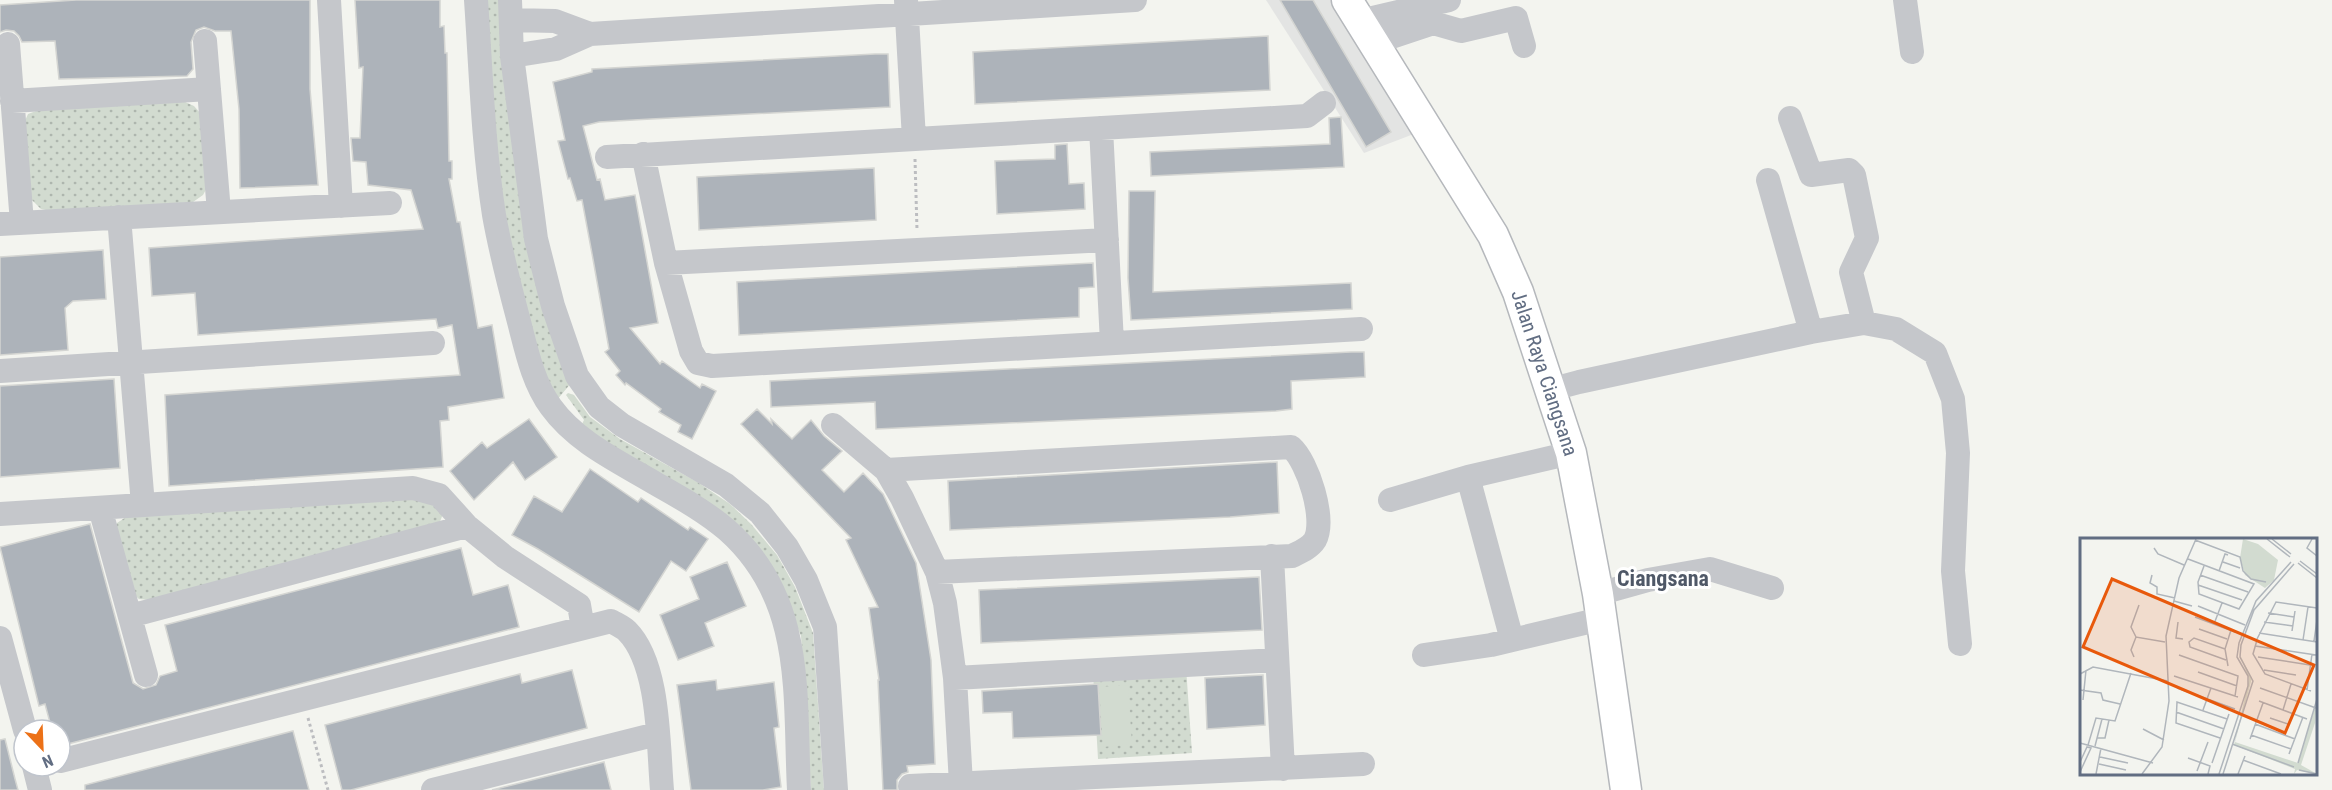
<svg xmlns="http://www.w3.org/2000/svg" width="2332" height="790" font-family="'Roboto Condensed',sans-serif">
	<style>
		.built { fill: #e3e4e3 }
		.grass { fill: url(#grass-dots) }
		.pitch { fill: #d2dbd0 }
		.building { fill: #adb3ba; stroke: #d4d5d2; stroke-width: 1.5 }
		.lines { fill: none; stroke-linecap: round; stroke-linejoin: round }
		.major-casing { stroke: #b5b8bc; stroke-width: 33 }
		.path { stroke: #bcbdc0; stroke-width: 3; stroke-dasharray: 3 3; stroke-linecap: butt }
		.minor { stroke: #c5c7cb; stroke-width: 24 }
		.major { stroke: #fff; stroke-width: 30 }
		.labels { text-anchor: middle; stroke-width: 6; stroke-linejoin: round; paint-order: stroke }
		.street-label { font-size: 20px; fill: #616d82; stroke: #fff }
		.quarter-label { font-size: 22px; font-weight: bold; fill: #4f5867; stroke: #fff }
		.inset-road { fill: none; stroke: #b0b6bc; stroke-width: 1.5 }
		.view { fill: #e8590c; fill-opacity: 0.15; stroke: #e8590c; stroke-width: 3 }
		.inset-edge { fill: none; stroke: #616d82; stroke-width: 3 }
	</style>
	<defs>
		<pattern id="grass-dots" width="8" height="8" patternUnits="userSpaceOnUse" patternTransform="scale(1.5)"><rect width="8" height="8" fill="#d2dbd0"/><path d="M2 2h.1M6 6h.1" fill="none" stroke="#aeb6ae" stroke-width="1.8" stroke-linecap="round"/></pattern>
	</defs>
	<rect width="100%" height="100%" fill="#f3f4ef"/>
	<path class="built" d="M 1266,0 L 1337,0 L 1419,132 L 1364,153 Z"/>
	<path class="grass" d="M 476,0 L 509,0 L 522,137 L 577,376 L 551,407 L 507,273 Z
		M 183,101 L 194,106 L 201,114 L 209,184 L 203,195 L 193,202 L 60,213 L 41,209 L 31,199 L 24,123 L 28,114 L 36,111 Z
		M 568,393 L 574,395 L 590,417 L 620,439 L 699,483 L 730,504 L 751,524 L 777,555 L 795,587 L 813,633 L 824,790 L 811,790 L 801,636 L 783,592 L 766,562 L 581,426 L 584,420 L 566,395 Z
		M 413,495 L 436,503 L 443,514 L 439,524 L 150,600 L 139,599 L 132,593 L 112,531 L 117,523 L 126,517 Z
		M 1186,667 L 1192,753 L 1098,759 L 1093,673 Z"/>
	<path class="pitch" d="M 1128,685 L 1132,744 L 1103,747 L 1099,687 Z"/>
	<path class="building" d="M 76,0 L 310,0 L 310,89 L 318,185 L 240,188 L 239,109 L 231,31 L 215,31 L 204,27 L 196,30 L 191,42 L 193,69 L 187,76 L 59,79 L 55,41 L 22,42 L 19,36 L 14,31 L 6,30 L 0,32 L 0,5 Z
		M 355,0 L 440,0 L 440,27 L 444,26 L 445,53 L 447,53 L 449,161 L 452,161 L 452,179 L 449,179 L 457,222 L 460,222 L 478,328 L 492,325 L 504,398 L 448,407 L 449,420 L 440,421 L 443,467 L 169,486 L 165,395 L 460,375 L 452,325 L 438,328 L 436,319 L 198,335 L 195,293 L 152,296 L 149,248 L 423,229 L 411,190 L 368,185 L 366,162 L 353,161 L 351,138 L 360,138 L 363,67 L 359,68 Z
		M 1280,0 L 1313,0 L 1391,132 L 1366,147 Z
		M 1268,36 L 1270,90 L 975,104 L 973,52 Z
		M 875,54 L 888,54 L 890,107 L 651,119 L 599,122 L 583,126 L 597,180 L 600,179 L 605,200 L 635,195 L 658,323 L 630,328 L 660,364 L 662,361 L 700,388 L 702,384 L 716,391 L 692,439 L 678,432 L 681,425 L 659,412 L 661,409 L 626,383 L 625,385 L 616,375 L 620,371 L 605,352 L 609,349 L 593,259 L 582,200 L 577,201 L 570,178 L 568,179 L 558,141 L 565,140 L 553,82 L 592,72 L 592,69 Z
		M 1341,117 L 1344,167 L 1151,176 L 1150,152 L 1330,144 L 1329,118 Z
		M 1067,144 L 1069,184 L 1084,183 L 1085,209 L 997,214 L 995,161 L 1055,159 L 1055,145 Z
		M 874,168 L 876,220 L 699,230 L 697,177 Z
		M 1129,191 L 1155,191 L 1153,292 L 1351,283 L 1352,309 L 1131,320 L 1128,278 Z
		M 103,250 L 106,299 L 73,301 L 65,308 L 68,350 L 0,355 L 0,257 Z
		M 1093,263 L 1094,287 L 1079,288 L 1079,317 L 739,335 L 737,282 Z
		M 1351,352 L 1364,352 L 1365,377 L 1291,381 L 1292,409 L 1276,411 L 876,429 L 875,402 L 771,407 L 770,381 Z
		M 114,379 L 120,468 L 0,477 L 0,386 Z
		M 757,409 L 772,424 L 771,419 L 792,439 L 811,420 L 824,436 L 842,451 L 822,470 L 844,492 L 863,473 L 883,494 L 916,563 L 931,660 L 935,764 L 907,766 L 908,772 L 902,774 L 897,780 L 897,790 L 883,790 L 878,680 L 879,680 L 869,608 L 878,607 L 846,540 L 851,538 L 741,424 Z
		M 529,419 L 557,457 L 525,480 L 513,462 L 474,500 L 450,471 L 482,442 L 487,448 Z
		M 1277,462 L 1279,513 L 1230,517 L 950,530 L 948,481 Z
		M 590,469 L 638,502 L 641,498 L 688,530 L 690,527 L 708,539 L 686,571 L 671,561 L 639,612 L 538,549 L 512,535 L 534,496 L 562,512 Z
		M 90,524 L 133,683 L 143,689 L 156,685 L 160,676 L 177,671 L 165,625 L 461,548 L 473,595 L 508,585 L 519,627 L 60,746 L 60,730 L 52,730 L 45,704 L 39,706 L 0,547 Z
		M 727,562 L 746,606 L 705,623 L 714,646 L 678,660 L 660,615 L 699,599 L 690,577 Z
		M 1259,577 L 1262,630 L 981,643 L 979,590 Z
		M 572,670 L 587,728 L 351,790 L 342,790 L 325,725 L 520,674 L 522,683 Z
		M 1263,675 L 1265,725 L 1207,729 L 1205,678 Z
		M 716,680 L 717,690 L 774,682 L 779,727 L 774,728 L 781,787 L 763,790 L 691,790 L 677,685 Z
		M 1098,684 L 1101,735 L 1013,738 L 1012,712 L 983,713 L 982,691 Z
		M 293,731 L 309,790 L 85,790 L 85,785 Z
		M 5,739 L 15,779 L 18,790 L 0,790 L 0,740 Z
		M 604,762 L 611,790 L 492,790 Z"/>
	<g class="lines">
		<defs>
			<g id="major">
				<path id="s1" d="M 1347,0 L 1493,235 L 1518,292 L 1571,453 L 1598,594 L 1626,790"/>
			</g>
		</defs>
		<use href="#major" class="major-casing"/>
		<path class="path" d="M 915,159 L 917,230
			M 308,718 L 328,790"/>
		<path class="minor" d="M 329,0 L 341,206
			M 476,0 C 481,72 483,144 494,215 C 500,249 509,284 518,318 C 526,348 532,381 551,407 C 577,443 620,462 658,485 C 681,498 706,512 727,530 C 806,600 794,695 799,790
			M 510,0 L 512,56 L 536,239 L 553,306 L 577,376 L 599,407 L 622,425 L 726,485 L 760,513 L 787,547 L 806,580 L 825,627 L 836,790
			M 906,0 L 914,139
			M 1905,0 L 1912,52
			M 511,20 L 555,21 L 590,34
			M 1360,21 L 1449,0
			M 205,41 L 219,212
			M 1373,43 L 1433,23 L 1461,31 L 1516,18 L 1524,46
			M 8,44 L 22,223
			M 512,56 L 556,49 L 590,34 L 1135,0
			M 12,101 L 209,89
			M 1101,128 L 1112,343
			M 643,154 L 666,263 L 691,351 L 698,363 L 712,366 L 1361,329
			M 607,157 L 1307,116 L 1324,103
			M 1768,180 L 1811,332
			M 119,217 L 143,505
			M 0,224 L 390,203
			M 666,263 L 1107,240
			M 1864,323 L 1896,329 L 1935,353 L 1953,399 L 1958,453 L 1953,571 L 1960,644
			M 0,371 L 433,343
			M 1549,390 L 1579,382 L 1811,332 L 1864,323 L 1851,272 L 1867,238 L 1854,175 L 1849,170 L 1811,175 L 1790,118
			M 833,425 L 886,470 L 902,498 L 937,572 L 945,603 L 955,678 L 961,784
			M 886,470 L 1291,447 C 1308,462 1326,519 1315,540 C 1310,548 1300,552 1292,556 L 937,572
			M 1468,477 L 1571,453
			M 1390,500 L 1468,477 L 1512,640
			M 100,508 L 146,675
			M 0,514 L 413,488 L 439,495 L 467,526 L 505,557 L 579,605 L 583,628
			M 1272,556 L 1283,769
			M 1598,594 L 1648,580 L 1710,569 L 1772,588
			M 130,616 L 467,526
			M 0,638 L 25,730
			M 1424,655 L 1491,645 L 1601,619
			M 955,678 L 1277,660
			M 60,761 L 611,621 C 616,624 623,627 627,631 C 660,664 658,745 662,790
			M 34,766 L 40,790
			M 910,786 L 1363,764
			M 433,790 L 657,734"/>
		<use href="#major" class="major"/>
	</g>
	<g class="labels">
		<g class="street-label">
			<text dy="7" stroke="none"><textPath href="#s1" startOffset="424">Jalan Raya Ciangsana</textPath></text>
		</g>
		<g class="quarter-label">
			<text x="1663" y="586">Ciangsana</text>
		</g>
	</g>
	<g transform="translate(2080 538)">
		<rect width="237" height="237" fill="#f3f4ef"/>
		<path d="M 159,115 L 172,140 L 155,204 L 218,225 L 237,162 L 235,185 L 221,227 L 237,236 L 217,232 L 214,236 L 215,231 L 154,207 L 169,141 Z" fill="#d2dbd0"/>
		<path d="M 163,1 L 178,6 L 198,22 L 194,42 L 185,50 L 165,37 L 160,20 Z" fill="#d2dbd0"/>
		<path class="inset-road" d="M 187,1 L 210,19M 192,1 L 211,16M 232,1 L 227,10 L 237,18M 115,2 L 160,19 L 163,33 L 171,41 L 186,44M 74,10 L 78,16 L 104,27M 108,21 L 174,46 L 159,71 L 119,56 L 118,44 L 124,28M 220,23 L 237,36M 143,24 L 160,30M 218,25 L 237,40M 139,33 L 145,16 L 148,17M 72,37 L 70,45 L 77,49 L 77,56 L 95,60M 120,37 L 168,54M 118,47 L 162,62M 94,63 L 112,68M 118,68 L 165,87M 188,75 L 214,79M 115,79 L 155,94M 98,84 L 96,100 L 103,101M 184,84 L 213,88M 134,86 L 142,65M 119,91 L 147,101M 212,93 L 215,73M 179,95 L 237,104M 56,99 L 51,89 L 59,67M 177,101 L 196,64 L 237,70M 177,102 L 173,116 L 185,136 L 231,153M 223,102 L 228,69M 234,103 L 237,82M 175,108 L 236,117M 145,111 L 114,100 L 109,104 L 110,109 L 146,122M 99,117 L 158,138 L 155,158M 54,119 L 51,112 L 56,99 L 85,104M 178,119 L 230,127M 148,128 L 145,111 L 151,92M 184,132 L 216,137M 118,134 L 157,148M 0,136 L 13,129 L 88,143M 94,138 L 158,159M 97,150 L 155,171M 180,150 L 236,170M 0,152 L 21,155 L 23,162 L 40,166M 227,152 L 232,116M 3,162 L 6,132M 179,163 L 227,181M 123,172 L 131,150M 203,172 L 211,146M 96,174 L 144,191M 190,180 L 208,186M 175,186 L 215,201M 63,191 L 84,202M 171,197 L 211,211M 17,200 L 25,200 L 29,182M 140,200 L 96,185 L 97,164 L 147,181M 170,201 L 183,165M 0,205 L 73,225M 152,206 L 214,229M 8,207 L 16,180 L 35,183 L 51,135M 15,208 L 22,181M 209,216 L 223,179M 20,219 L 48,225M 108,220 L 130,228 L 128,236M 163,222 L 201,236M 0,224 L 7,209 L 11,210 L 0,234M 132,225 L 149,176M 218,225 L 237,161M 19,226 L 46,232M 219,232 L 237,236M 117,233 L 128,204M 16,236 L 21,210M 62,236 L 82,209 L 89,163 L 86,98 L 99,40 L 116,1M 139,236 L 168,148 L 168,138 L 157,119 L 159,105 L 176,63 L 211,24M 143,236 L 173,143 L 160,119 L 161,107 L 174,72 L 214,26M 158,236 L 165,218"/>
		<path class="view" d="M 32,41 L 234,127 L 205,195 L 3,109 Z"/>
		<rect width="237" height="237" class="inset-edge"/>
	</g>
	<g transform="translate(42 748) rotate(157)"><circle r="28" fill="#ffffff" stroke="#c0c5cd" stroke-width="1.5"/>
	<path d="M0-4.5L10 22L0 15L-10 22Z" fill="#ec7117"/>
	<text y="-9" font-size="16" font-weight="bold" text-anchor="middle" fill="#616d82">N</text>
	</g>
</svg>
